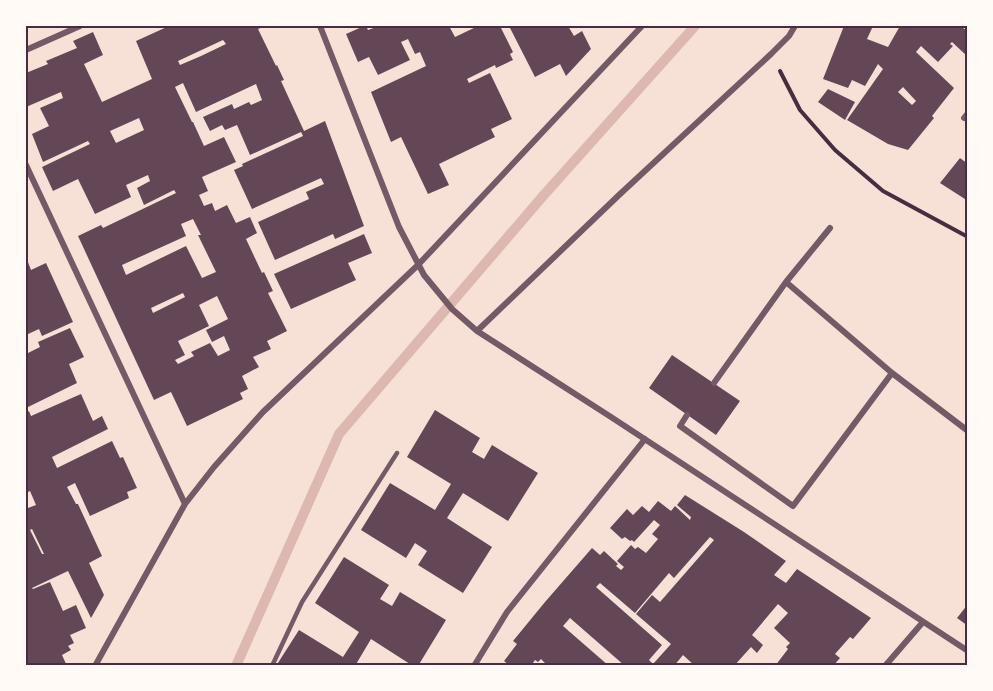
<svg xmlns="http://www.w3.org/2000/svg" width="993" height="691" font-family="'Varela Round',sans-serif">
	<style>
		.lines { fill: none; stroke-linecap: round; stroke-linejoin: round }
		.stream { stroke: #dcb8b0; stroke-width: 10 }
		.building { fill: #644757; fill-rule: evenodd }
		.path { stroke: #4a2c40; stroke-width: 4 }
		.service { stroke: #755966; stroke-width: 4.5 }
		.minor { stroke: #755966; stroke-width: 6 }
		.neatline { fill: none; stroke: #4a2c40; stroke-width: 2 }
	</style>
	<rect width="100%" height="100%" fill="#f7e1d7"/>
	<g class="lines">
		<path class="stream" d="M 236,666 L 339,434 L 543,196 L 695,26"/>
	</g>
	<path class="building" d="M 169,26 L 265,26 L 258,29 L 276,66 L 277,65 L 284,80 L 281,81 L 304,131 L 325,121 L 364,226 L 335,239 L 333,234 L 275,260 L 258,222 L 309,199 L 306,192 L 324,184 L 321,178 L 252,209 L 234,170 L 243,166 L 242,164 L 303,136 L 301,132 L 250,155 L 237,125 L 225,130 L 222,125 L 210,131 L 203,117 L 232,104 L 234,109 L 249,102 L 251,105 L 262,100 L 256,84 L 196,112 L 183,83 L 175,87 L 192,122 L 193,122 L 204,146 L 224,137 L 236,162 L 202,177 L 208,191 L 199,195 L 204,206 L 212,203 L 215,211 L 227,205 L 236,223 L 250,217 L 257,233 L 246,239 L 262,273 L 264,272 L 273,291 L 268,293 L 287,331 L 267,341 L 271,349 L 253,357 L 259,367 L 242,376 L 248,389 L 240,393 L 243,399 L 187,426 L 171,392 L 154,400 L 78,236 L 101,225 L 103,228 L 176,193 L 174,190 L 144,205 L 137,188 L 150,181 L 148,175 L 126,185 L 131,197 L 95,214 L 78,179 L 53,191 L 42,167 L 90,144 L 88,141 L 43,162 L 32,134 L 49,126 L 40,108 L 63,98 L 61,92 L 26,107 L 26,73 L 48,64 L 46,61 L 77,48 L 73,41 L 93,32 L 103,55 L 84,64 L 102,102 L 152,79 L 136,41 ZM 223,40 L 226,44 L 201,56 L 180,65 L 178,61 ZM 139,118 L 144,130 L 116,143 L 110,131 ZM 193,219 L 201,235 L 198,235 L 216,272 L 202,278 L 186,246 L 126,275 L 122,265 L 186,236 L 181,224 ZM 183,293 L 185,297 L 153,313 L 151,308 ZM 217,296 L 228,319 L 206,330 L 212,342 L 224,336 L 230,350 L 218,356 L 210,343 L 191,352 L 194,356 L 178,364 L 175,360 L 185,355 L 178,341 L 209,326 L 199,305 Z
		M 364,26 L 366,26 L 368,30 L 379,26 L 449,26 L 455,37 L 476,27 L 475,26 L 500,26 L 513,52 L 510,54 L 513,60 L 496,68 L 495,65 L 467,79 L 469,83 L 490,73 L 512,119 L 491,129 L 495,137 L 439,164 L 449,185 L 428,194 L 401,137 L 391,142 L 371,92 L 426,66 L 420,52 L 415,54 L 408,39 L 401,42 L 410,60 L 378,75 L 369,57 L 358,62 L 346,34 Z
		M 509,26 L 568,26 L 574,36 L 582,31 L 591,49 L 566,76 L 560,64 L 535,77 Z
		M 844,26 L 873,26 L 867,39 L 888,47 L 900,26 L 965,26 L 963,28 L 968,31 L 968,57 L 952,42 L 950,44 L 953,46 L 938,62 L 921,46 L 916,52 L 954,88 L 932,116 L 934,118 L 908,150 L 888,144 L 847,120 L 883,69 L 878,64 L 865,86 L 852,80 L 848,88 L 823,79 ZM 903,87 L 916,101 L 912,105 L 898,92 Z
		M 828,89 L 855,102 L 845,120 L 818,102 Z
		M 960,158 L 968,164 L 968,201 L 940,183 Z
		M 364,234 L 372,253 L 348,263 L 356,280 L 291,309 L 274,274 Z
		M 26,257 L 31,270 L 46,263 L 73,322 L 42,336 L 39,329 L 26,335 Z
		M 70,328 L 84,357 L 69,364 L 77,383 L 26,408 L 26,354 L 40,347 L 38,342 Z
		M 672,355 L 740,401 L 716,435 L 649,388 Z
		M 81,394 L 93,421 L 102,416 L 108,429 L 52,457 L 57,468 L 112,441 L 120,458 L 123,457 L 137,488 L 127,492 L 129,498 L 90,516 L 75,483 L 67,487 L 76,504 L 78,504 L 102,556 L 89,563 L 104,595 L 91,618 L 68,571 L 32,588 L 33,589 L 50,582 L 63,611 L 76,605 L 86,628 L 70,635 L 74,643 L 68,646 L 71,650 L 62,655 L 67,666 L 26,666 L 26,502 L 28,508 L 36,505 L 30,491 L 26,493 L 26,413 L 29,411 L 31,416 ZM 32,529 L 44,554 L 42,554 L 30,530 Z
		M 435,410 L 480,438 L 472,452 L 484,459 L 492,445 L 538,473 L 508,521 L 463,493 L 447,518 L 492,547 L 463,593 L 418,565 L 427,551 L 415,543 L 406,558 L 361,530 L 390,483 L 435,510 L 451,484 L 407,457 Z
		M 685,495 L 744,532 L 786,561 L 774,575 L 786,583 L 797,569 L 871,618 L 853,639 L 850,637 L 835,654 L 840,658 L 833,666 L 775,666 L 788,649 L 786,647 L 790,643 L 774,628 L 788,613 L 778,604 L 752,635 L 763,645 L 757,653 L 751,647 L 734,666 L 695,666 L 683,655 L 674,666 L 625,666 L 570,618 L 563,626 L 609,666 L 548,666 L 541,659 L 538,662 L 535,660 L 533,663 L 536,666 L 510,666 L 504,661 L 517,644 L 513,641 L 545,602 L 592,548 L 600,555 L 604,551 L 618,564 L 616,566 L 621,570 L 624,567 L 617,561 L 631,545 L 635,549 L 638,547 L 646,553 L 658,539 L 652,534 L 660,525 L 654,520 L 634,542 L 632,540 L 630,541 L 625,537 L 622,539 L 610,528 L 627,509 L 633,515 L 642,506 L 649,512 L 658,501 L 671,511 L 675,506 L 690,520 L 691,517 L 677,505 ZM 710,537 L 714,540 L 660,602 L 652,595 L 636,614 L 671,644 L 653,664 L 649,660 L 662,645 L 596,587 L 600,583 L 635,613 L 669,573 L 674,578 Z
		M 344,557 L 389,585 L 380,599 L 392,606 L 400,592 L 446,620 L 418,666 L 413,666 L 371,639 L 355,666 L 276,666 L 299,630 L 343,657 L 359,632 L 315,603 Z
		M 968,604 L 968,626 L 957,618 Z"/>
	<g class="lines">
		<path class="path" d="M 780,71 L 800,110 L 835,150 L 883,191 L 968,237"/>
		<path class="service" d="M 272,666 L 302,602 L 397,453"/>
		<path class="minor" d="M 320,26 L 399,227 L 424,275 L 452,309 L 477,331 L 611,417 L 968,651
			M 26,50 L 80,26
			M 964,118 L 968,113
			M 26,165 L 185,504
			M 786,282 L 892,373 L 968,431
			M 477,331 L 619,195 L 771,54 L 789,36 L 795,26
			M 714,383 L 786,282 L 830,228
			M 687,415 L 680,426 L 793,506 L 892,373
			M 95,666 L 185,504 L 214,467 L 263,412 L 418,265 L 642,26
			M 474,666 L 507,612 L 645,439
			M 885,666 L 923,622"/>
	</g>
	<rect width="993" height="691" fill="none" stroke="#fffaf5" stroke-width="54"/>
	<rect x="27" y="27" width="939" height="637" class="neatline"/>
</svg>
